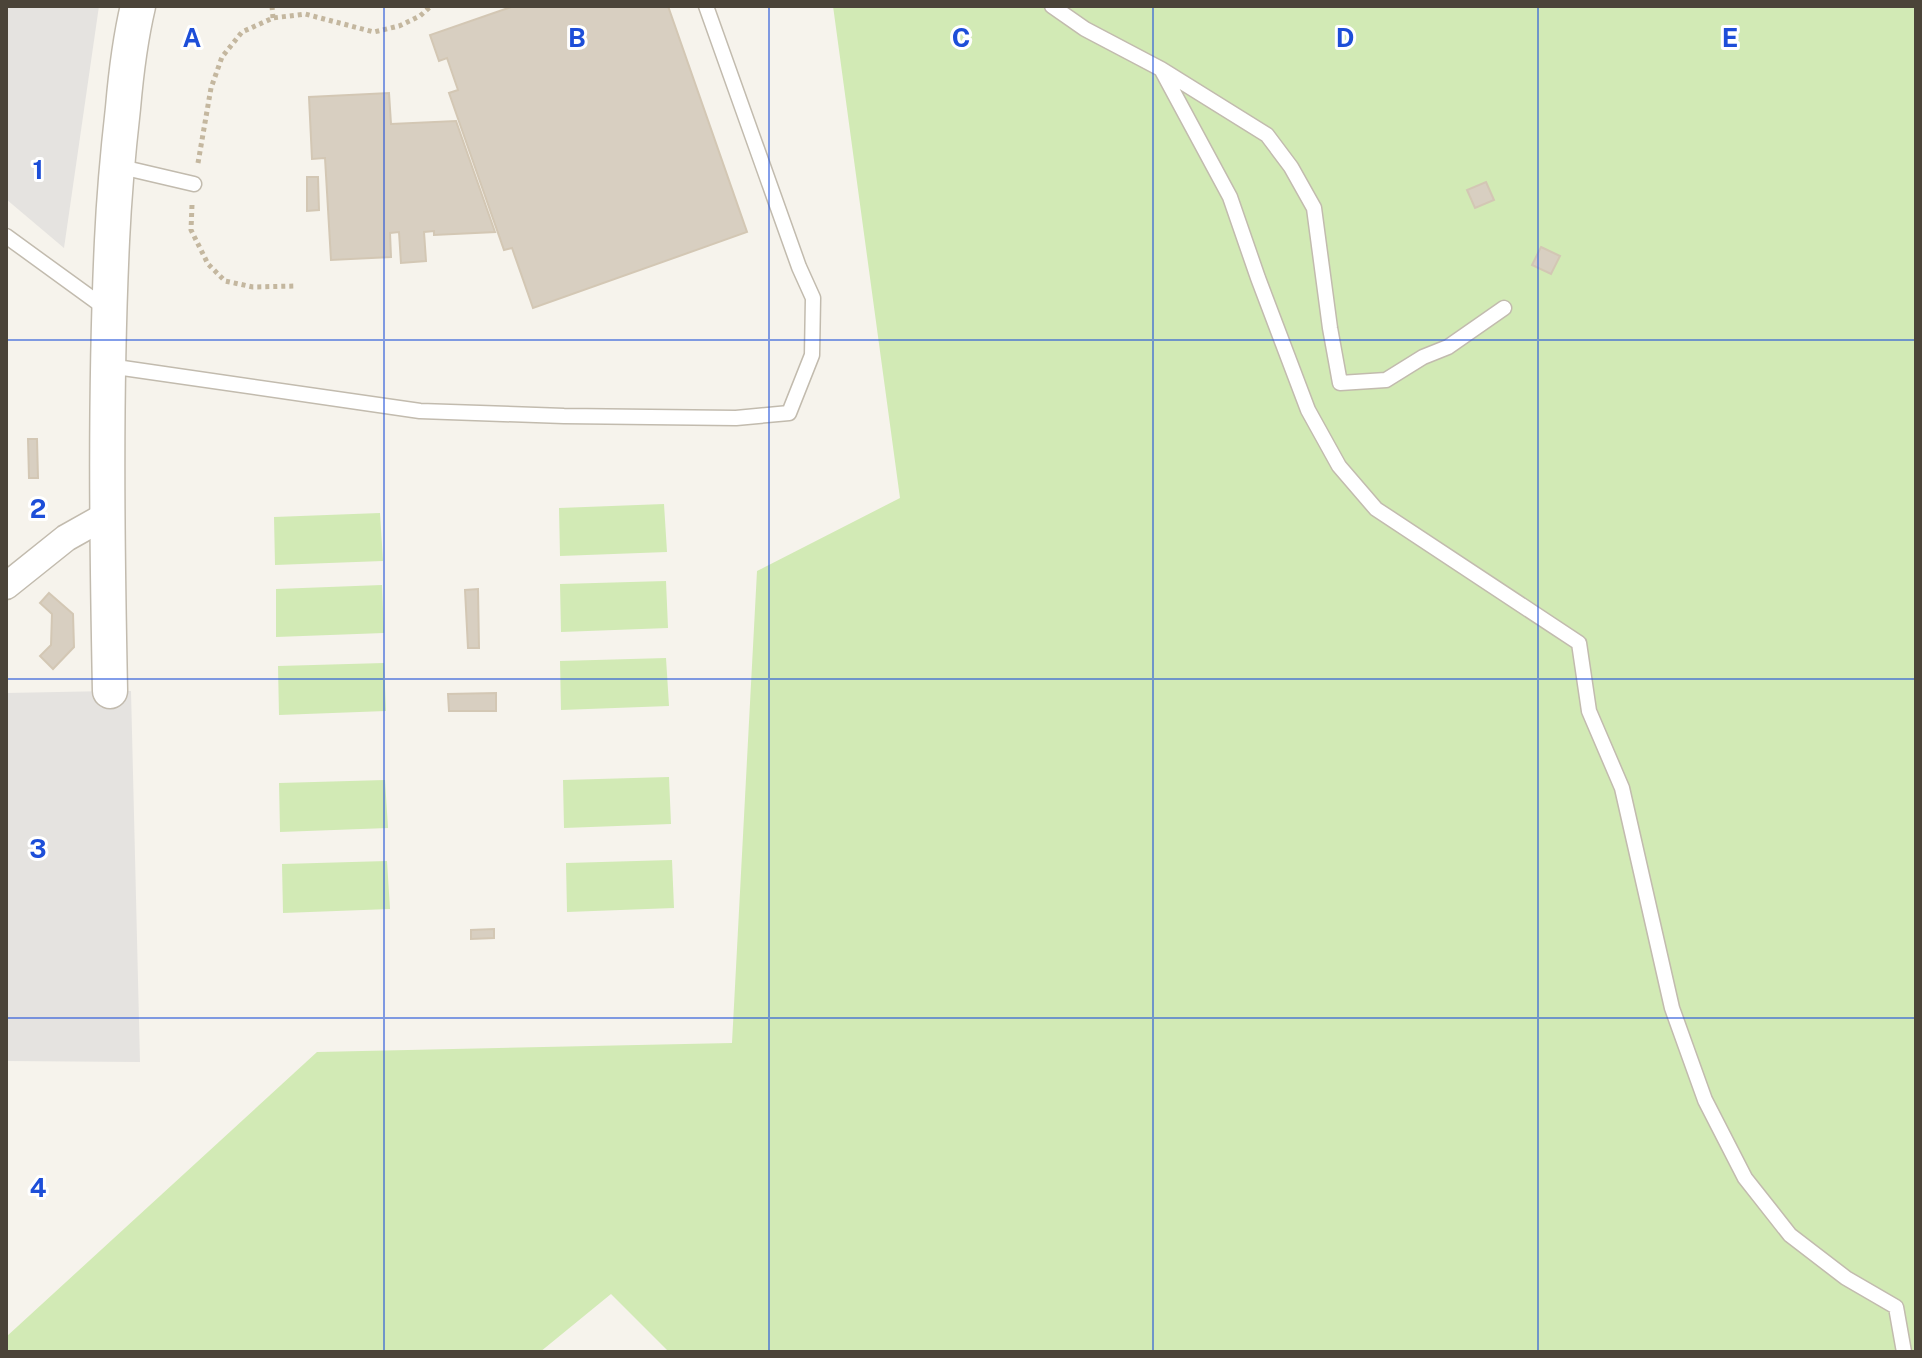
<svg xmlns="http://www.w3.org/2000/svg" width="1922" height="1358" font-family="'Public Sans',sans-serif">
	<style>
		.green { fill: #d2eab5 }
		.parking { fill: #e5e3e0 }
		.building { fill: #d8cfc1; stroke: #d3c7b4; stroke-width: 2 }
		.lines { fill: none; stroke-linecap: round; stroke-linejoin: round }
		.service-casing { stroke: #c2bbae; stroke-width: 17 }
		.minor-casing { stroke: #c2bbae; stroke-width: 29 }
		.tertiary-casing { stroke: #c2bbae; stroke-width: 37 }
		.path { stroke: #c4b79f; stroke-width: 5; stroke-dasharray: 4 4; stroke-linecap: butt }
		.service { stroke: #fff; stroke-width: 14 }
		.minor { stroke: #fff; stroke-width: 26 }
		.tertiary { stroke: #fff; stroke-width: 34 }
		.grid { fill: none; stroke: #1d4ed8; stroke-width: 2; stroke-opacity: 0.55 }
		.grid-label { font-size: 26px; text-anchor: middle; font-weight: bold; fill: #1d4ed8; stroke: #fff; stroke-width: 6; stroke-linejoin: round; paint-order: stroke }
	</style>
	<rect width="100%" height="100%" fill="#f6f3ec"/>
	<path class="green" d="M 833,6 L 1916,6 L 1916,1352 L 669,1352 L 611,1294 L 540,1352 L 6,1352 L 6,1337 L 317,1052 L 732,1043 L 757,571 L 900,498 Z
		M 664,504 L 667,552 L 560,556 L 559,508 Z
		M 380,513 L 383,561 L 275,565 L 274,517 Z
		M 666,581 L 668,628 L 561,632 L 560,584 Z
		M 382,585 L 384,633 L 276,637 L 276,589 Z
		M 666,658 L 669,706 L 561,710 L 560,661 Z
		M 384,663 L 386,711 L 279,715 L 278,666 Z
		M 669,777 L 671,824 L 564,828 L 563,780 Z
		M 385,780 L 388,828 L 280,832 L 279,783 Z
		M 672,860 L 674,908 L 567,912 L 566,863 Z
		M 387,861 L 390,909 L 283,913 L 282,864 Z"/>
	<path class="parking" d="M 6,6 L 99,6 L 64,248 L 6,199 Z
		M 110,691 L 131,691 L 140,1062 L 6,1061 L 6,693 Z"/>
	<path class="building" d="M 514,6 L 668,6 L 747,232 L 533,308 L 512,248 L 504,250 L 449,93 L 458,90 L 447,58 L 439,61 L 430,35 Z
		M 389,93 L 391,124 L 456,121 L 495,232 L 434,235 L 434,231 L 424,232 L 426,261 L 401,263 L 399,232 L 390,233 L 391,257 L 331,260 L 325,158 L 312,159 L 309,97 Z
		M 307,177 L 318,177 L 319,210 L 307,211 Z
		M 1486,182 L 1494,200 L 1475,208 L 1467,190 Z
		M 1541,247 L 1560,256 L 1551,274 L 1532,265 Z
		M 28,439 L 37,439 L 38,478 L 29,478 Z
		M 478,589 L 479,648 L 468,648 L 465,590 Z
		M 49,593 L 73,614 L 74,647 L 53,669 L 40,656 L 51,645 L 52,614 L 40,603 Z
		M 496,693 L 496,711 L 449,711 L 448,694 Z
		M 494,929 L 494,938 L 471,939 L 471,930 Z"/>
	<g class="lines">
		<defs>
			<path id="service" d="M 1052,6 L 1085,29 L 1161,69 L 1267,135 L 1291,167 L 1314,208 L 1330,328 L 1340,383 L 1386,380 L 1423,357 L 1448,347 L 1504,308
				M 1161,69 L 1230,197 L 1258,278 L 1308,410 L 1339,466 L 1376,509 L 1579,643 L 1589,711 L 1622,788 L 1672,1008 L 1705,1100 L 1745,1178 L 1790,1235 L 1846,1278 L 1896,1307 L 1904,1352
				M 117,166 L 194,184
				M 6,236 L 108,310
				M 109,366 L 420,411 L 564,416 L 736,418 L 789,413 L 812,355 L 813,298 L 799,267 L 706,6"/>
			<path id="minor" d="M 6,586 L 66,538 L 107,515"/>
			<path id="tertiary" d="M 110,691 C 107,541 105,391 112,241 C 114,197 118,152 123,108 C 126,73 130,40 138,6"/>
		</defs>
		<use href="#service" class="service-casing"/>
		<use href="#minor" class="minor-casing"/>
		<use href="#tertiary" class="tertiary-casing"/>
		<path class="path" d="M 272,6 L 273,18
			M 198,163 L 211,88 L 222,57 L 242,32 L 273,18 L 305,14 L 374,32 L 399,26 L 420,16 L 431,6
			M 192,205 L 191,230 L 208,264 L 225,281 L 253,287 L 295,286"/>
		<use href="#service" class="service"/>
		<use href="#minor" class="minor"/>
		<use href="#tertiary" class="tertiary"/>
	</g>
	<path class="grid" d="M 384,6 L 384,1352M 769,6 L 769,1352M 1153,6 L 1153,1352M 1538,6 L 1538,1352M 6,340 L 1916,340M 6,679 L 1916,679M 6,1018 L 1916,1018"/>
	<g class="grid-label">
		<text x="192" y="47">A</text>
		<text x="577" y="47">B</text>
		<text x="961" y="47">C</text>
		<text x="1345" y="47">D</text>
		<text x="1730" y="47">E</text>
		<text x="38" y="179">1</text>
		<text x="38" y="518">2</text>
		<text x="38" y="858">3</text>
		<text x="38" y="1197">4</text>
	</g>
	<rect width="1922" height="1358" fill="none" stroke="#4b4439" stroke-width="16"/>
</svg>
